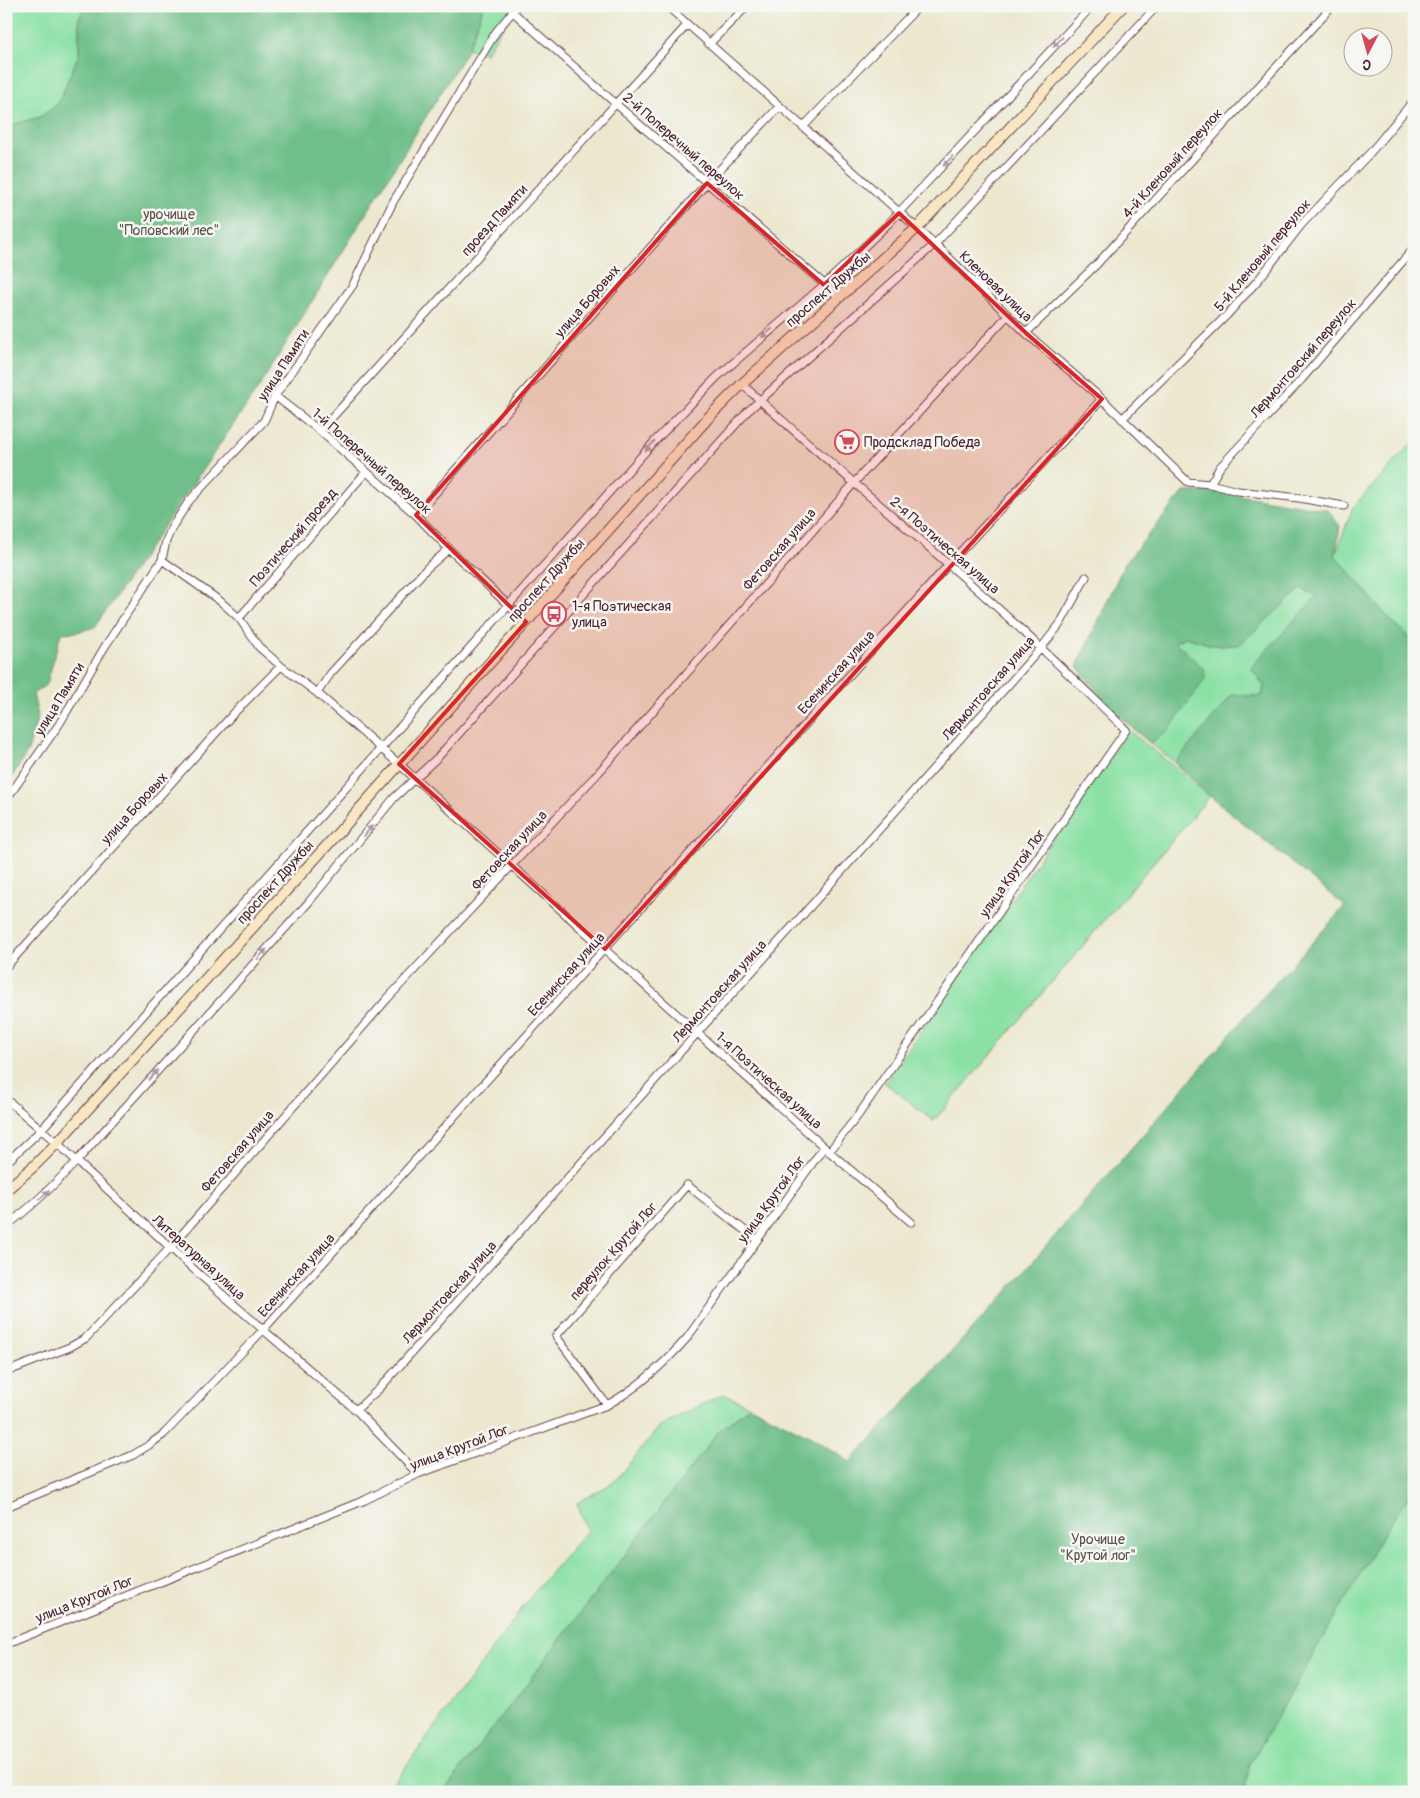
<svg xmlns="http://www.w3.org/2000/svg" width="1420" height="1798" font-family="Pangolin,sans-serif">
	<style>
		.green { fill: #8be1a4; stroke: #6a8068 }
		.forest { fill: #70bf8a; stroke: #5d6f5a }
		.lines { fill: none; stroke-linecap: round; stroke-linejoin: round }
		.street-casing { stroke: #623d44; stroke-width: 9 }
		.secondary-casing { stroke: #623d44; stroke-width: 12 }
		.street { stroke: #fff; stroke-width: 7 }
		.secondary { stroke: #f9e7c3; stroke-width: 10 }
		.oneway { fill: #ae9aa0 }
		.marked { fill: #d62828; fill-opacity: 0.2; stroke: #d62828; stroke-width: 4; stroke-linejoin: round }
		.labels { text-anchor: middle; stroke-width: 5; stroke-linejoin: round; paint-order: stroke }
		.street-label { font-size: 14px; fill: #4a1f2b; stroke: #f6f6f2 }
		.park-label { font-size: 14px; fill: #5a5049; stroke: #f6f6f2 }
		.poi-label { font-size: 14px; fill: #4a1f2b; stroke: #f6f6f2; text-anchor: start }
	</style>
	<rect width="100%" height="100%" fill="#f6f6f2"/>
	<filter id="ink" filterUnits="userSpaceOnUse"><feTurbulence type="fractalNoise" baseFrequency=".02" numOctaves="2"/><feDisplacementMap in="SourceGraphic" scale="10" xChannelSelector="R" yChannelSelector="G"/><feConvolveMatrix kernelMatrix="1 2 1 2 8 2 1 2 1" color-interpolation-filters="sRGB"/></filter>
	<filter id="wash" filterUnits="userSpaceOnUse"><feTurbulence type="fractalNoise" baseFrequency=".0096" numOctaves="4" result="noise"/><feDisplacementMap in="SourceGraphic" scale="20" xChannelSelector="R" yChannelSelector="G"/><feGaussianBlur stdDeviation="1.12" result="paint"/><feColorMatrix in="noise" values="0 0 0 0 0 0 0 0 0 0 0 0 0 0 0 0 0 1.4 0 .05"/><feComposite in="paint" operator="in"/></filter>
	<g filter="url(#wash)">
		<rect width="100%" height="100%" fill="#ece8d0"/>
		<path class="green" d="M 6,6 L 86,6 L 79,18 L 79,54 L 58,104 L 40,117 L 12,125 L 6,129 Z
			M 484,6 L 516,6 L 486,53 L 468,49 Z
			M 1414,441 L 1414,641 L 1391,621 L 1335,555 L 1353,507 Z
			M 1302,587 L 1319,595 L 1252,667 L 1264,686 L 1262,696 L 1250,696 L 1233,694 L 1175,763 L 1150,743 L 1167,732 L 1187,654 L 1175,642 L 1185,637 L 1212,645 L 1239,645 Z
			M 1128,730 L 1210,796 L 934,1121 L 885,1083 Z
			M 723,1394 L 750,1406 L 719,1431 L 490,1732 L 443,1792 L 387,1792 L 532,1595 L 587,1531 L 577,1503 L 614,1482 L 660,1426 Z
			M 1414,1488 L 1414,1792 L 1244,1792 L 1250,1764 L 1385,1531 Z"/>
		<path class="forest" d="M 86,6 L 484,6 L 468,49 L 259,387 L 95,627 L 77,632 L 61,633 L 47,684 L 33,694 L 38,716 L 28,751 L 6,786 L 6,129 L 12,125 L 40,117 L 58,104 L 79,54 L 79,18 Z
			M 1184,492 L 1220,492 L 1328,510 L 1340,526 L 1335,555 L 1391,621 L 1414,641 L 1414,1488 L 1385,1531 L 1250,1764 L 1244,1792 L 443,1792 L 490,1732 L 719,1431 L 750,1406 L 811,1437 L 850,1462 L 1009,1289 L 1253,1008 L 1345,906 L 1210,796 L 1175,763 L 1233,694 L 1250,696 L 1262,696 L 1264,686 L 1251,667 L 1318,595 L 1309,594 L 1302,588 L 1239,645 L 1212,645 L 1185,637 L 1175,642 L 1204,669 L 1205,679 L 1167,732 L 1150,743 C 1122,721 1098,696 1077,666 L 1125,563 Z"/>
	</g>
	<g filter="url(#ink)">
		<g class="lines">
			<defs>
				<path id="street" d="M 667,6 L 935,244 L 1026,333 L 1102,399 L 1188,482 L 1210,484 L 1238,491 L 1299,498 L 1344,506
					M 513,12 L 616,104 L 839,297
					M 709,44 L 747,6
					M 803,127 L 919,6
					M 1026,333 L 1097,264 L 1332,6
					M 742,384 C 809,446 880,504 948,564 C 1010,617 1068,673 1126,730 L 859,1114 L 829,1152
					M 275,396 L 320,431 L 416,515 L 449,549 L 526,622
					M 1122,419 L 1227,315 L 1259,279 L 1302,224 L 1370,153 L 1414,100
					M 320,431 L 687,25
					M 1210,484 L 1220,467 L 1302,379 L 1414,248
					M 416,515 L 707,183 L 779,107
					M 162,560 L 220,601 L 239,618 L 259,647 L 281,666 L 317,693 L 399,764 L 824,1147 L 911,1222
					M 239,618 L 366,472
					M 317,693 L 331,673 L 427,568 L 449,549
					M 6,800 L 60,723 L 104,648 L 162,560 L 166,541 L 172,527 L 189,501 L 264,421 L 275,396 L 353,285 L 393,202 L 496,32 L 517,6
					M 6,967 L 234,713 L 281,666
					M 6,1099 L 57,1143 L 200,1275 L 356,1410 L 418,1474
					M 6,1163 L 41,1130 L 654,442 L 717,377 L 824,285 L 888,224 L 1092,6
					M 6,1226 C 32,1207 54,1185 76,1162 L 308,903 L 394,798 L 438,757 L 748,411 L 935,244 L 1157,6
					M 6,1372 L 70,1347 L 86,1338 L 170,1248 L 388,998 L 599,772 L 803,542 L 854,483 L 1008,315
					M 607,1405 L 556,1336 L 687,1185 L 757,1240
					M 356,1410 L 380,1388 L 1042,647 L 1060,624 L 1086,577
					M 6,1507 L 133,1455 L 149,1445 L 164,1434 L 263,1330 L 949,564 L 1102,399
					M 6,1644 L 365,1500 L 418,1474 L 607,1405 C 638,1388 664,1364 687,1338 L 824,1147"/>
				<path id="secondary" d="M 6,1190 L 34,1166 L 57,1143 L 331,841 L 709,417 L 742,384 L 917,228 L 1123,6"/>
			</defs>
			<use href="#street" class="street-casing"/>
			<use href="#secondary" class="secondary-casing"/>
			<use href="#street" class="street"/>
			<use href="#secondary" class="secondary"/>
		</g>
		<defs><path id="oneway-solid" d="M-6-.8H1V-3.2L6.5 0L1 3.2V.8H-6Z" transform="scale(1.25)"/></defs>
		<g class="oneway">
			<use href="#oneway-solid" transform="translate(1058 42) rotate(133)"/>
			<use href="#oneway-solid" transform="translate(948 161) rotate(133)"/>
			<use href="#oneway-solid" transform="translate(767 333) rotate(140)"/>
			<use href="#oneway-solid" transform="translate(650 446) rotate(132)"/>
			<use href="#oneway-solid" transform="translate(368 831) rotate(-51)"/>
			<use href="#oneway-solid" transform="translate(262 954) rotate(-48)"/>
			<use href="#oneway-solid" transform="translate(153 1075) rotate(-48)"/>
			<use href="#oneway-solid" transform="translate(44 1195) rotate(-42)"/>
		</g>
	</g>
	<path class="marked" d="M 707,183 L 824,285 L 899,213 L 1026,333 L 1102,399 L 605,949 L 399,764 L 526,622 L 416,515 Z"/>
	<defs>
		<symbol id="supermarket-ring" viewBox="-11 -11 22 22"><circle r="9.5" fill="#f6f6f2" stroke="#d1495b" stroke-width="1.5"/><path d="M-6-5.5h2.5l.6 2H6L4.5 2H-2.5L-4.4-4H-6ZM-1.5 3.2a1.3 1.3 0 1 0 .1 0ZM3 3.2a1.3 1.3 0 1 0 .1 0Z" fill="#d1495b"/></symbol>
		<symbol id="bus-ring" viewBox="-11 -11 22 22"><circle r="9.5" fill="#f6f6f2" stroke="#d1495b" stroke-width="1.5"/><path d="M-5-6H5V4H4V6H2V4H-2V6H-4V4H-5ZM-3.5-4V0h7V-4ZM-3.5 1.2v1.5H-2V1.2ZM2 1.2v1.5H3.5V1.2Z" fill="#d1495b"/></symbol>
	</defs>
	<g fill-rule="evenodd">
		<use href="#supermarket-ring" x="833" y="428" width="28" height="28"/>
		<use href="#bus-ring" x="540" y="600" width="28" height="28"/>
	</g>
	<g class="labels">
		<g class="street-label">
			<text transform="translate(684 146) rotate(41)" y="5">2-й Поперечный переулок</text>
			<text transform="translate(1172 163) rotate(-48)" y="5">4-й Кленовый переулок</text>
			<text transform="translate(494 220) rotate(-48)" y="5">проезд Памяти</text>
			<text transform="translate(1262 255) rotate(-50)" y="5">5-й Кленовый переулок</text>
			<text transform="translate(996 286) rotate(44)" y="5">Кленовая улица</text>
			<text transform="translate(828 289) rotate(-41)" y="5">проспект Дружбы</text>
			<text transform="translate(587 301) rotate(-49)" y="5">улица Боровых</text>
			<text transform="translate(1303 358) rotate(-49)" y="5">Лермонтовский переулок</text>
			<text transform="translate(283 365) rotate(-57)" y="5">улица Памяти</text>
			<text transform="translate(372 461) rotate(41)" y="5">1-й Поперечный переулок</text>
			<text transform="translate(293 537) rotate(-49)" y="5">Поэтический проезд</text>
			<text transform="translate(945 545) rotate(41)" y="5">2-я Поэтическая улица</text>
			<text transform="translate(779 549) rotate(-49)" y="5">Фетовская улица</text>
			<text transform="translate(546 580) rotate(-48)" y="5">проспект Дружбы</text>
			<text transform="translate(836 672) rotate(-48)" y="5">Есенинская улица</text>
			<text transform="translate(988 688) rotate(-49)" y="5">Лермонтовская улица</text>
			<text transform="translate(59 699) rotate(-59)" y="5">улица Памяти</text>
			<text transform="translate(134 808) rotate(-48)" y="5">улица Боровых</text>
			<text transform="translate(509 850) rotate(-47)" y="5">Фетовская улица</text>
			<text transform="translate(1012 873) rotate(-55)" y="5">улица Крутой Лог</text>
			<text transform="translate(275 882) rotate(-48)" y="5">проспект Дружбы</text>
			<text transform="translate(566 974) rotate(-48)" y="5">Есенинская улица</text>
			<text transform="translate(719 991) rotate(-48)" y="5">Лермонтовская улица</text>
			<text transform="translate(769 1080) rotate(42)" y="5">1-я Поэтическая улица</text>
			<text transform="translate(237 1151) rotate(-49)" y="5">Фетовская улица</text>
			<text transform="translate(771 1199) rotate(-54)" y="5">улица Крутой Лог</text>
			<text transform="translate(613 1251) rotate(-49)" y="5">переулок Крутой Лог</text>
			<text transform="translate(199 1257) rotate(42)" y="5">Литературная улица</text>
			<text transform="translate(296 1275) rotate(-48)" y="5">Есенинская улица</text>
			<text transform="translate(449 1292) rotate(-48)" y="5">Лермонтовская улица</text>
			<text transform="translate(459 1447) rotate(-21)" y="5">улица Крутой Лог</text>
			<text transform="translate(84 1599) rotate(-22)" y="5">улица Крутой Лог</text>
		</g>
		<g class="park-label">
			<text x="169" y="219">урочище<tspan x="169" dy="16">"Поповский лес"</tspan></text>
			<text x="1098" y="1544">Урочище<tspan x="1098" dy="16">"Крутой лог"</tspan></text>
		</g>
		<g class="poi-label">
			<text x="864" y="447">Продсклад Победа</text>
			<text x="572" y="611">1-я Поэтическая<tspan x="572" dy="16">улица</tspan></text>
		</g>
	</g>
	<rect width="1420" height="1798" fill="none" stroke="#f6f6f2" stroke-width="25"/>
	<g transform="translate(1368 52) rotate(186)"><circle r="24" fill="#f6f6f2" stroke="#b1a0a2"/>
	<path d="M0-4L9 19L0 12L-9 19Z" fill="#d1495b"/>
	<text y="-8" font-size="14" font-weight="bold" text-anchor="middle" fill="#4a1f2b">С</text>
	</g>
</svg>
